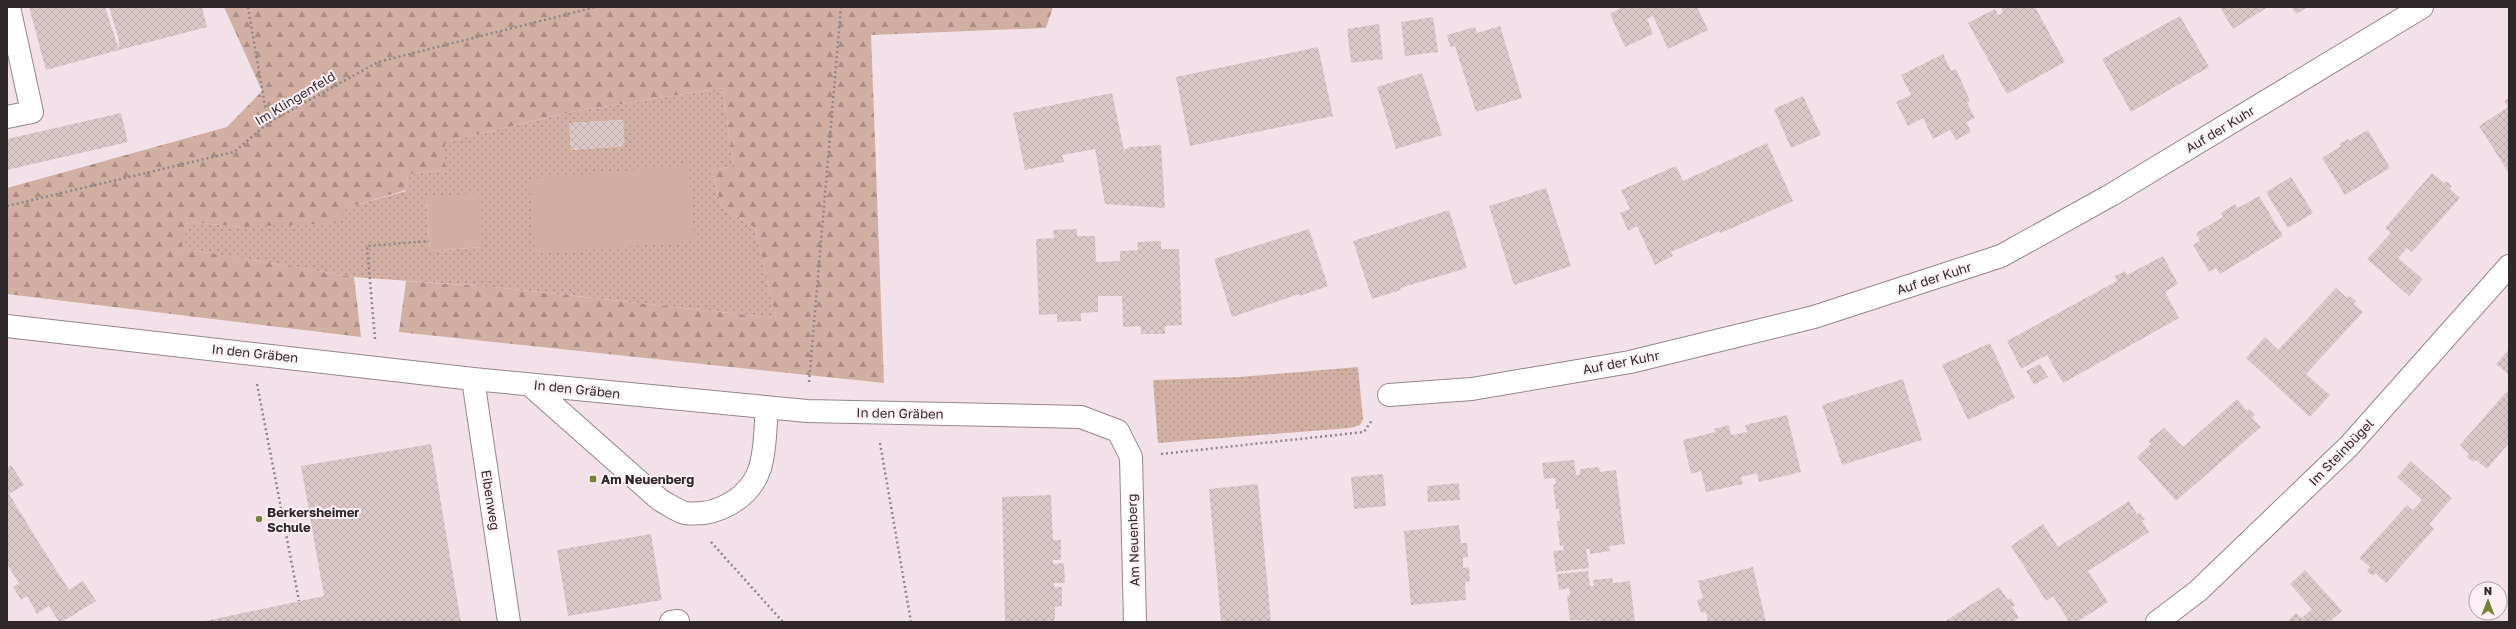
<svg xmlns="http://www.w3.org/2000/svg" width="2516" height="629" font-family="'Golos Text',sans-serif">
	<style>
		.green { fill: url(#green-dots); fill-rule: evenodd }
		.forest { fill: url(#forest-firs) }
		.pitch { fill: #d2afa3 }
		.building { fill: url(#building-cross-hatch) }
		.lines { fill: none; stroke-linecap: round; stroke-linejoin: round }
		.minor-casing { stroke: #95868c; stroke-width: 24 }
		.path { stroke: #90858a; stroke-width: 2.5; stroke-dasharray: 2 3; stroke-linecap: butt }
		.minor { stroke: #fff; stroke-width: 22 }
		.poi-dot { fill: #768431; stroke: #fdf0f6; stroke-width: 1.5 }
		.labels { text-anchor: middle; stroke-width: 4; stroke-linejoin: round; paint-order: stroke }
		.street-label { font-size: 13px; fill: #2e282b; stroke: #fdf0f6 }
		.poi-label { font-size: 13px; font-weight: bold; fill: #2e282b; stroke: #fdf0f6; text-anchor: start }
	</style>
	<defs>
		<pattern id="green-dots" width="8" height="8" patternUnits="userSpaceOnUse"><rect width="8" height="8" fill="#d2afa3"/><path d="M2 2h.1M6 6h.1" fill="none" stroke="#ab8e85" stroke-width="1.8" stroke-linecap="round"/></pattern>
		<pattern id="forest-firs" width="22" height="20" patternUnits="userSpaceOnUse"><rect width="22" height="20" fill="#d2afa3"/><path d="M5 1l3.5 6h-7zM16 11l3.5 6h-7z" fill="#ab8e85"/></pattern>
		<pattern id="building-cross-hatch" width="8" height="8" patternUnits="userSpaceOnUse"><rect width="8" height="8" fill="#dbc9ca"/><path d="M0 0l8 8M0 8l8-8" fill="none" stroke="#bcadae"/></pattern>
	</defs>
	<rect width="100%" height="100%" fill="#f2e1e9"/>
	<path class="green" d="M 722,88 L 734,166 L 712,170 L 721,206 L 755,228 L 776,318 L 494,287 L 354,277 L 180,248 L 188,222 L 241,227 L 345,208 L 406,191 L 408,174 L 444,170 L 445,142 L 571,112 ZM 623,120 L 624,146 L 571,150 L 569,123 ZM 426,197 L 483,247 L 430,251 Z
		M 1358,367 L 1363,419 L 1360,425 L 1350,428 L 1158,443 L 1153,380 L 1239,377 Z"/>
	<path class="forest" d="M 224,7 L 1053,7 L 1046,28 L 871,35 L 884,383 L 399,332 L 406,281 L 494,287 L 776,318 L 755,228 L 721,206 L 712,170 L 734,166 L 722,88 L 571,112 L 445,142 L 445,170 L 408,174 L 406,190 L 346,208 L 337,223 L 241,227 L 188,222 L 181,248 L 354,277 L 361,337 L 7,294 L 7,188 L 227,127 L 262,91 Z"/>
	<path class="pitch" d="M 688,165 L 695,241 L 535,254 L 529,179 Z
		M 478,193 L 483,247 L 430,251 L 426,197 Z"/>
	<path class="building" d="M 29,7 L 105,7 L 119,50 L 46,70 Z
		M 109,7 L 202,7 L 207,27 L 119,50 L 119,40 Z
		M 1622,7 L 1697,7 L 1708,30 L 1668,49 L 1653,16 L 1647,19 L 1653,34 L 1625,47 L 1610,14 Z
		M 2001,7 L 2035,7 L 2065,62 L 2007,94 L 1968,23 L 1995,9 L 1998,15 L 2001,14 L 2003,12 Z
		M 2220,7 L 2268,7 L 2233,29 Z
		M 2291,7 L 2308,7 L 2296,14 Z
		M 2180,16 L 2209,67 L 2131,112 L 2102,59 Z
		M 1433,17 L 1438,52 L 1405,56 L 1401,22 Z
		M 1379,24 L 1383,59 L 1351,63 L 1347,29 Z
		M 1500,26 L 1522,98 L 1476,112 L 1455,46 L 1450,47 L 1447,35 L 1475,27 L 1477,33 Z
		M 1318,47 L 1333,116 L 1190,146 L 1176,77 Z
		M 1943,54 L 1951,71 L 1956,69 L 1970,101 L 1967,103 L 1975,118 L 1966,122 L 1971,132 L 1956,140 L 1950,130 L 1933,139 L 1923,118 L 1908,126 L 1896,102 L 1911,95 L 1901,75 Z
		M 1422,73 L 1442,135 L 1396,149 L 1377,87 Z
		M 1112,93 L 1124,150 L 1129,147 L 1161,145 L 1165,208 L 1105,204 L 1095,149 L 1062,155 L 1064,162 L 1025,170 L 1013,113 Z
		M 1803,96 L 1821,135 L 1791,148 L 1774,109 Z
		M 2509,98 L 2509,171 L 2508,172 L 2479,126 L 2508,107 L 2504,101 Z
		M 121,113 L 128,142 L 7,170 L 7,139 Z
		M 623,120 L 625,146 L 571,150 L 569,123 Z
		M 2368,130 L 2390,168 L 2345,195 L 2322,158 L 2341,146 L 2339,144 L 2348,139 L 2349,141 Z
		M 1767,143 L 1793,201 L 1721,233 L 1719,231 L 1671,252 L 1673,256 L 1655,265 L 1637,226 L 1628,231 L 1620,213 L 1630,209 L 1621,190 L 1676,166 L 1683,181 Z
		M 2432,173 L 2444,183 L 2446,181 L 2452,186 L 2450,189 L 2460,198 L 2412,252 L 2407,248 L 2398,258 L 2423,279 L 2409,296 L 2367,259 L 2391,233 L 2385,228 Z
		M 2291,177 L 2313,213 L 2288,228 L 2266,192 Z
		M 1546,188 L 1571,266 L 1514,285 L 1489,206 Z
		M 2259,196 L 2283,236 L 2220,274 L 2216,268 L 2209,272 L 2193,245 L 2200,241 L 2196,233 L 2223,217 L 2221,213 L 2235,204 L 2238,208 Z
		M 1449,210 L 1467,268 L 1400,288 L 1401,290 L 1372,299 L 1353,241 Z
		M 1077,229 L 1077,236 L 1095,236 L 1096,262 L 1120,261 L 1120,251 L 1138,250 L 1137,242 L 1161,241 L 1161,249 L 1179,249 L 1182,325 L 1165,326 L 1165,334 L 1141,334 L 1141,326 L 1123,327 L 1122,296 L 1098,296 L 1098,312 L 1081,313 L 1081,321 L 1057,322 L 1057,314 L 1039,315 L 1036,239 L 1054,238 L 1053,230 Z
		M 1309,229 L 1328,286 L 1300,296 L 1299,294 L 1232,317 L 1214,259 Z
		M 2163,256 L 2178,284 L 2165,292 L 2179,318 L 2063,383 L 2047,355 L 2021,369 L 2007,341 L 2117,281 L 2115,276 L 2125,271 L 2127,275 Z
		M 2336,288 L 2347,298 L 2350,296 L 2356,301 L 2354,304 L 2363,312 L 2306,374 L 2330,395 L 2310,417 L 2246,358 L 2265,337 L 2278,350 Z
		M 1990,343 L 2015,398 L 1968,420 L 1942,365 Z
		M 2509,349 L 2509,375 L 2496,364 Z
		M 2040,364 L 2048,377 L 2034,385 L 2026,371 Z
		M 1903,379 L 1922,440 L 1842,465 L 1822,405 Z
		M 2507,391 L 2509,393 L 2509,443 L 2487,469 L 2476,460 L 2473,462 L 2467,457 L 2469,454 L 2460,445 Z
		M 2237,399 L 2247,411 L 2249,409 L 2255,415 L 2252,418 L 2261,427 L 2176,501 L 2137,457 L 2151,444 L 2148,441 L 2164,428 L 2183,447 Z
		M 1787,415 L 1801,472 L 1759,482 L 1757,473 L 1741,477 L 1743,484 L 1706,492 L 1701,471 L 1691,474 L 1683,440 L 1715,432 L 1714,429 L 1729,425 L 1731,435 L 1747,432 L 1745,425 Z
		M 431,444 L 461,622 L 200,622 L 324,596 L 301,466 Z
		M 1574,460 L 1576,475 L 1580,475 L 1580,469 L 1599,467 L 1600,472 L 1616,470 L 1625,544 L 1609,546 L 1610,551 L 1590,554 L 1590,549 L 1586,549 L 1589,568 L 1556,572 L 1553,551 L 1564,550 L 1563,545 L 1560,546 L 1557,521 L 1560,521 L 1559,509 L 1556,509 L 1553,484 L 1556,484 L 1555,478 L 1544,479 L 1542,463 Z
		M 2411,461 L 2452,498 L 2429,524 L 2434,529 L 2386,583 L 2375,573 L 2373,576 L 2367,571 L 2370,567 L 2359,558 L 2407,505 L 2413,510 L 2422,500 L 2397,477 Z
		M 11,465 L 24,485 L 9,494 L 39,543 L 69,590 L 83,581 L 96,601 L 62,622 L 59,622 L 49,606 L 37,614 L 27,596 L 21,600 L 13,587 L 19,583 L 7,564 L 7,468 Z
		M 1383,474 L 1386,506 L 1354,509 L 1351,477 Z
		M 1459,483 L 1460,500 L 1428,502 L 1427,486 Z
		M 1258,484 L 1271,622 L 1221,622 L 1209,489 Z
		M 1051,495 L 1053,540 L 1061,540 L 1061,560 L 1053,560 L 1053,564 L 1064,563 L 1065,583 L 1054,583 L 1054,587 L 1062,587 L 1062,606 L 1055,607 L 1055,622 L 1005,622 L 1002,497 Z
		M 2129,501 L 2137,514 L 2140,513 L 2145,519 L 2142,521 L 2149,532 L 2088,571 L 2108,602 L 2077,622 L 2069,622 L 2053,596 L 2046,601 L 2011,546 L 2043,524 L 2058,547 Z
		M 1459,525 L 1461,543 L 1467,543 L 1468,557 L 1463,558 L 1463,568 L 1469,567 L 1470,581 L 1465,582 L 1466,600 L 1411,605 L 1404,531 Z
		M 651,534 L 662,600 L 568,616 L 557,550 Z
		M 1753,567 L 1766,622 L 1708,622 L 1706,612 L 1701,613 L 1697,600 L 1703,598 L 1698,581 Z
		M 2305,570 L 2342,611 L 2329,622 L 2287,622 L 2296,613 L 2302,618 L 2312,609 L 2290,584 Z
		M 1588,571 L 1590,586 L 1594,586 L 1593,580 L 1612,578 L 1613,583 L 1630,581 L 1635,622 L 1570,620 L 1567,596 L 1570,595 L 1569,588 L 1559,590 L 1557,574 Z
		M 1999,587 L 2008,600 L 2011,598 L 2015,606 L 2012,607 L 2019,618 L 2013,622 L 1944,622 Z"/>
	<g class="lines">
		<defs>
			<path id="minor" d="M 7,117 L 32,112 L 9,7
				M 7,326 L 473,379 L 807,411 L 1081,417 L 1118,431 L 1131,457 L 1135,622
				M 473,379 L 509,622
				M 530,385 L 660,500 C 668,504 677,511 685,513 C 716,517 750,499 760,468 C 766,448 765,427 767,407
				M 1389,395 L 1472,389 L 1630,362 L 1814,317 L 2001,256 L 2111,195 L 2422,7
				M 671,622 L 678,621
				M 2157,622 L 2198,591 L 2349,446 L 2509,266"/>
		</defs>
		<use href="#minor" class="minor-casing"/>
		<path class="path" d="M 248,7 L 268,123
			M 7,206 L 234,152 L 268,123 L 378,62 L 596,7
			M 375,339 L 367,246 L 429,241
			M 809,382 L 841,7
			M 257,384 L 299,601
			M 880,443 L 911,622
			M 1161,454 L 1364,432 L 1372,420
			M 711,542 L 783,622"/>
		<use href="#minor" class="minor"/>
	</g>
	<g class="poi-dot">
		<rect x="589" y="475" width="8" height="8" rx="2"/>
		<circle cx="259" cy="519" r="4"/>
	</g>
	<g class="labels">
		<g class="street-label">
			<text transform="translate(295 98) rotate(-31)" y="5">Im Klingenfeld</text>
			<text transform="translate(2220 129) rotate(-31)" y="5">Auf der Kuhr</text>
			<text transform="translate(1934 278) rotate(-18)" y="5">Auf der Kuhr</text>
			<text transform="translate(255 353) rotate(6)" y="5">In den Gräben</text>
			<text transform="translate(1621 362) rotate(-11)" y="5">Auf der Kuhr</text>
			<text transform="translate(577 389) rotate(6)" y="5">In den Gräben</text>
			<text transform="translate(900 413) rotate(1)" y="5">In den Gräben</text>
			<text transform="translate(2341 452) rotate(-46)" y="5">Im Steinbügel</text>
			<text transform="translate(491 500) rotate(81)" y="5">Eibenweg</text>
			<text transform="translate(1133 540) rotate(-92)" y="5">Am Neuenberg</text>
		</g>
		<g class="poi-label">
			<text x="601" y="484">Am Neuenberg</text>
			<text x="267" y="517">Berkersheimer<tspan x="267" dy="15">Schule</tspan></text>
		</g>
	</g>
	<rect width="2516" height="629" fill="none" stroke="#2e282b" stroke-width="16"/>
	<g transform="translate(2488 601)"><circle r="19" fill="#fdf0f6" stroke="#aaa0a5"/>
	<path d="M0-3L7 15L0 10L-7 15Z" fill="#768431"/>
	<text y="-6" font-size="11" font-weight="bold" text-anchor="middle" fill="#2e282b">N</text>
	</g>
</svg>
